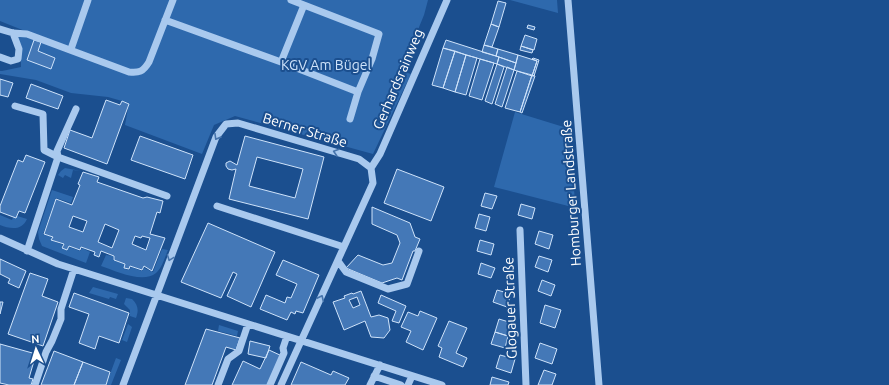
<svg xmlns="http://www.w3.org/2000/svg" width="889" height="385" font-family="Ubuntu,sans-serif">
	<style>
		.green { fill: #2e69ad }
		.building { fill: #4478b7; stroke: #cfe3fa; fill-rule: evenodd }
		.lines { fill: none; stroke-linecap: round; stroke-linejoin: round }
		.minor { stroke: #a9c9ee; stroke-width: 7 }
		.oneway { stroke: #4674ac }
		.labels { text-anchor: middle; stroke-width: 4; stroke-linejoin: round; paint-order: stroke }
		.park-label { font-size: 14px; fill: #cfe3fa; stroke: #1b4f8f }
		.street-label { font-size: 14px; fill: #fff; stroke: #1b4f8f }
	</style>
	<rect width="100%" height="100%" fill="#1b4f8f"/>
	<path class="green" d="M 0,0 L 428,0 L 424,15 L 401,71 L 411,74 L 373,154 L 235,116 L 214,125 L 202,154 L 125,125 L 129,103 L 108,97 L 71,93 L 36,80 L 0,74 L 0,71 L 2,71 L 21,67 L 21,54 L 17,34 L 25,31 L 0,21 Z
		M 510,0 L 557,0 L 558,13 Z
		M 515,112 L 567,128 L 576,208 L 494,187 Z
		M 65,168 L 81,171 L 73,170 L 71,178 L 65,175 L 63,178 L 58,175 L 61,171 Z
		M 52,190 L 73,197 L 71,203 L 56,198 L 43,234 L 53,237 L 51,240 L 63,245 L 61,248 L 67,250 L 69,247 L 80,251 L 82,248 L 90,252 L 86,263 L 42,246 L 39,239 L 38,232 Z
		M 0,215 L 12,220 L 14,215 L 27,219 C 22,231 10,229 0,225 Z
		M 162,249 L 168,250 C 165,257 162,268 156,273 C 143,284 116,271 101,266 L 106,255 L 113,256 L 113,260 L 124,264 L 124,269 L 129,270 L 131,267 L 142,271 L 144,268 L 153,272 Z
		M 93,287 L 118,294 L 116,299 L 110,297 L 109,299 L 89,293 Z
		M 126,298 L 132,299 C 138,305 139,310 136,318 L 130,316 L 130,310 L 124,304 Z
		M 128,324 L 132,327 L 127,342 L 122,340 Z
		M 219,325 L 238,331 L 237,336 L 218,331 Z
		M 116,358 L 121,360 L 111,385 L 106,385 Z"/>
	<path class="building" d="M 498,1 L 506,3 L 499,27 L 491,24 Z
		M 491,24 L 499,27 L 492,47 L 484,45 Z
		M 528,25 L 535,27 L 534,30 L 527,28 Z
		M 525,35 L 537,39 L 534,50 L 521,46 Z
		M 34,40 L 41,42 L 38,51 L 55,58 L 51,69 L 27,60 Z
		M 446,40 L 499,57 L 497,64 L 443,48 Z
		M 484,45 L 498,49 L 496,56 L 482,52 Z
		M 521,46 L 533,50 L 532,53 L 520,50 Z
		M 443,48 L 455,51 L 443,88 L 432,85 Z
		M 498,49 L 518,55 L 516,63 L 496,56 Z
		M 455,51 L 466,55 L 455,92 L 443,88 Z
		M 466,55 L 477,58 L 466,95 L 455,92 Z
		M 518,55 L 537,61 L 532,76 L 514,70 Z
		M 499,57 L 516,63 L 514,70 L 497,64 Z
		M 533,58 L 539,60 L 534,76 L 532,76 L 537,61 L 532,59 Z
		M 480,59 L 494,63 L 482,100 L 469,96 Z
		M 497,64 L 504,67 L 492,104 L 485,101 Z
		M 507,67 L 514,70 L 502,107 L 495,104 Z
		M 517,71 L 532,75 L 520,112 L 505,108 Z
		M 532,75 L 535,76 L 522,113 L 520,112 Z
		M 0,79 L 13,83 L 8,97 L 0,95 Z
		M 31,84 L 63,96 L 58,109 L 26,98 Z
		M 106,100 L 120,105 L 122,101 L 129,104 L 107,164 L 64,148 L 70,130 L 92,138 Z
		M 140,136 L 193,155 L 185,179 L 131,160 Z
		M 245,136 L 324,157 L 308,219 L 229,199 L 236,169 L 232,170 L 228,169 L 226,166 L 226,163 L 230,161 L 237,165 ZM 257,157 L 303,169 L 295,198 L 249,186 Z
		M 26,155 L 45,162 L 25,213 L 19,211 L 16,218 L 0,212 L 0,206 L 18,160 L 23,162 Z
		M 397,169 L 444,187 L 431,221 L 384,203 Z
		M 83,172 L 99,177 L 97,182 L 143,198 L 147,197 L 163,201 L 160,213 L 157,212 L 150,234 L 165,238 L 152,271 L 144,266 L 142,270 L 130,266 L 129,269 L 124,268 L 125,264 L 114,260 L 114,256 L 101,251 L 99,257 L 94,255 L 95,252 L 81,247 L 80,250 L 69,246 L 67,250 L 62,248 L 64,244 L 51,240 L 53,237 L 44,234 L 56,199 L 72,205 L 80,185 L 78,184 ZM 73,216 L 87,221 L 83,232 L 69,227 ZM 105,224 L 119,230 L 112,248 L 98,242 ZM 135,236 L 141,238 L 142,236 L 150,238 L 146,250 L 132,244 Z
		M 485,193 L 497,196 L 492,209 L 481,206 Z
		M 521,204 L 535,208 L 532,219 L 518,215 Z
		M 372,207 L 410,223 L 415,237 L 420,239 L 415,251 L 413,251 L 402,280 L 397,278 L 382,283 L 346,268 L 358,255 L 383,265 L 392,263 L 400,243 L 397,235 L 372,224 Z
		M 479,214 L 490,217 L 486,231 L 475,228 Z
		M 208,223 L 275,252 L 251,307 L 227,296 L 237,274 L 233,272 L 221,298 L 181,282 Z
		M 539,231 L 553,235 L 549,249 L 535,244 Z
		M 480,240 L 494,244 L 491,255 L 477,251 Z
		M 539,256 L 552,260 L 548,272 L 535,267 Z
		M 0,259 L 26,271 L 19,288 L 8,283 L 10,279 L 0,274 Z
		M 283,260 L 319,275 L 303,313 L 296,311 L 295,314 L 291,312 L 287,320 L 260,309 L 266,295 L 285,303 L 287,297 L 291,298 L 297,284 L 276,275 Z
		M 481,263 L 495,268 L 491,278 L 478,274 Z
		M 30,273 L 48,279 L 42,296 L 58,302 L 43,346 L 8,334 Z
		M 542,280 L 555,285 L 551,296 L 538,291 Z
		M 497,290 L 511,294 L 507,307 L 493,302 Z
		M 361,291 L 371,317 L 379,315 L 388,318 L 390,330 L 384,338 L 371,337 L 365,321 L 344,330 L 333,302 L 345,298 L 344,296 L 352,293 L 353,294 ZM 357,297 L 360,305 L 353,308 L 349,300 Z
		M 74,293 L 129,313 L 119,343 L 99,336 L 95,349 L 79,343 L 89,314 L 69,307 Z
		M 381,295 L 406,306 L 399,323 L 392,321 L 396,311 L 378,303 Z
		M 0,302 L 3,302 L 0,314 Z
		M 545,305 L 561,310 L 555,328 L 540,323 Z
		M 420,311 L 437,318 L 423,350 L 406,342 L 411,331 L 401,327 L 408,312 L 418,316 Z
		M 499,319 L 512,323 L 508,336 L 495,332 Z
		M 449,321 L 467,328 L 456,353 L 467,358 L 463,367 L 439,357 L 442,348 L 438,346 Z
		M 206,329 L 240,338 L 236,350 L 226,347 L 212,385 L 185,385 Z
		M 495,332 L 508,336 L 505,348 L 491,344 Z
		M 250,341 L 270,346 L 266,358 L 248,354 Z
		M 540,343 L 557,349 L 552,364 L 535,358 Z
		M 0,344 L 36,354 L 29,378 L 33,379 L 31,385 L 9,385 L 0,383 Z
		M 269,350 L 282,356 L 268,385 L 232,385 L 243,361 L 260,369 Z
		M 54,351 L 83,362 L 74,385 L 41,385 Z
		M 500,355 L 515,359 L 511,373 L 496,368 Z
		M 83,362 L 110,372 L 106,385 L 74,385 Z
		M 301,362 L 331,375 L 333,371 L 349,378 L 345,385 L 291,385 Z
		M 544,370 L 556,374 L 552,385 L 538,385 Z
		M 492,377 L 509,382 L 508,385 L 490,385 Z"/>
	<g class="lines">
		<path class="minor" d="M 291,0 L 379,34 L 372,59 L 358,92 L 350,119
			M 568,0 L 599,385
			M 165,20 L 281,62 L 358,92
			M 0,29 L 13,33 L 27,34 L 129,72 C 139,73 143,72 149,62 L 173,0
			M 71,49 L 88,0
			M 0,57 L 11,61 L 18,59 L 19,49 L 13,33
			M 281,62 L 304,5
			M 15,106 L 43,114 L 44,150 L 58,157 L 167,196
			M 58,157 L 57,151 L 76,109
			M 371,168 L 380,154 L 447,0
			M 217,206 L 344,247
			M 520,230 L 526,385
			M 0,238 L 58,264 L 442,385
			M 27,251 L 58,157
			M 338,261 L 346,272 L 388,289 L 407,284 L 419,251
			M 374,376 L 401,385
			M 35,385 L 46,352 L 52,341 L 61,319 L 61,309 L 74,269
			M 123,385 L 216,137 L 226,124 L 238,123 L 359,159 L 371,168 L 373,183 L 281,385
			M 218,385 L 228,359 L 239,351 L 248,324
			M 270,385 L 284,353 L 283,348 L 287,336
			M 370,385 L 380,365
			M 408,385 L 412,376"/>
	</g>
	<defs><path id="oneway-chevron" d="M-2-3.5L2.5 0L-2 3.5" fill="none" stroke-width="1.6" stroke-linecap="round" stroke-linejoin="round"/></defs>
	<g class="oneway">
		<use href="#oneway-chevron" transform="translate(217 137) rotate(120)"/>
		<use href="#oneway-chevron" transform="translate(336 152) rotate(-163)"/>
		<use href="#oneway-chevron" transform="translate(170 258) rotate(111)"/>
		<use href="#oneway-chevron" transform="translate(321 298) rotate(-65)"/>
	</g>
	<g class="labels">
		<g class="park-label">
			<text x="326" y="70">KGV Am Bügel</text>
		</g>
		<g class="street-label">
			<text transform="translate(398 79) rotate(-67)" y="5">Gerhardsrainweg</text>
			<text transform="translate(305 130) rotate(17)" y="5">Berner Straße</text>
			<text transform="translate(571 193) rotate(-94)" y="5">Homburger Landstraße</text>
			<text transform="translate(510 308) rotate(-92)" y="5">Glogauer Straße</text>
		</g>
	</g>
	<g transform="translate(36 349) rotate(356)" stroke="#1b4f8f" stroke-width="3" paint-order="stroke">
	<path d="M0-3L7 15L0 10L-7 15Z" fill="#ffffff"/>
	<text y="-6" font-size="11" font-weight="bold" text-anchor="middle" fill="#ffffff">N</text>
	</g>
</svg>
